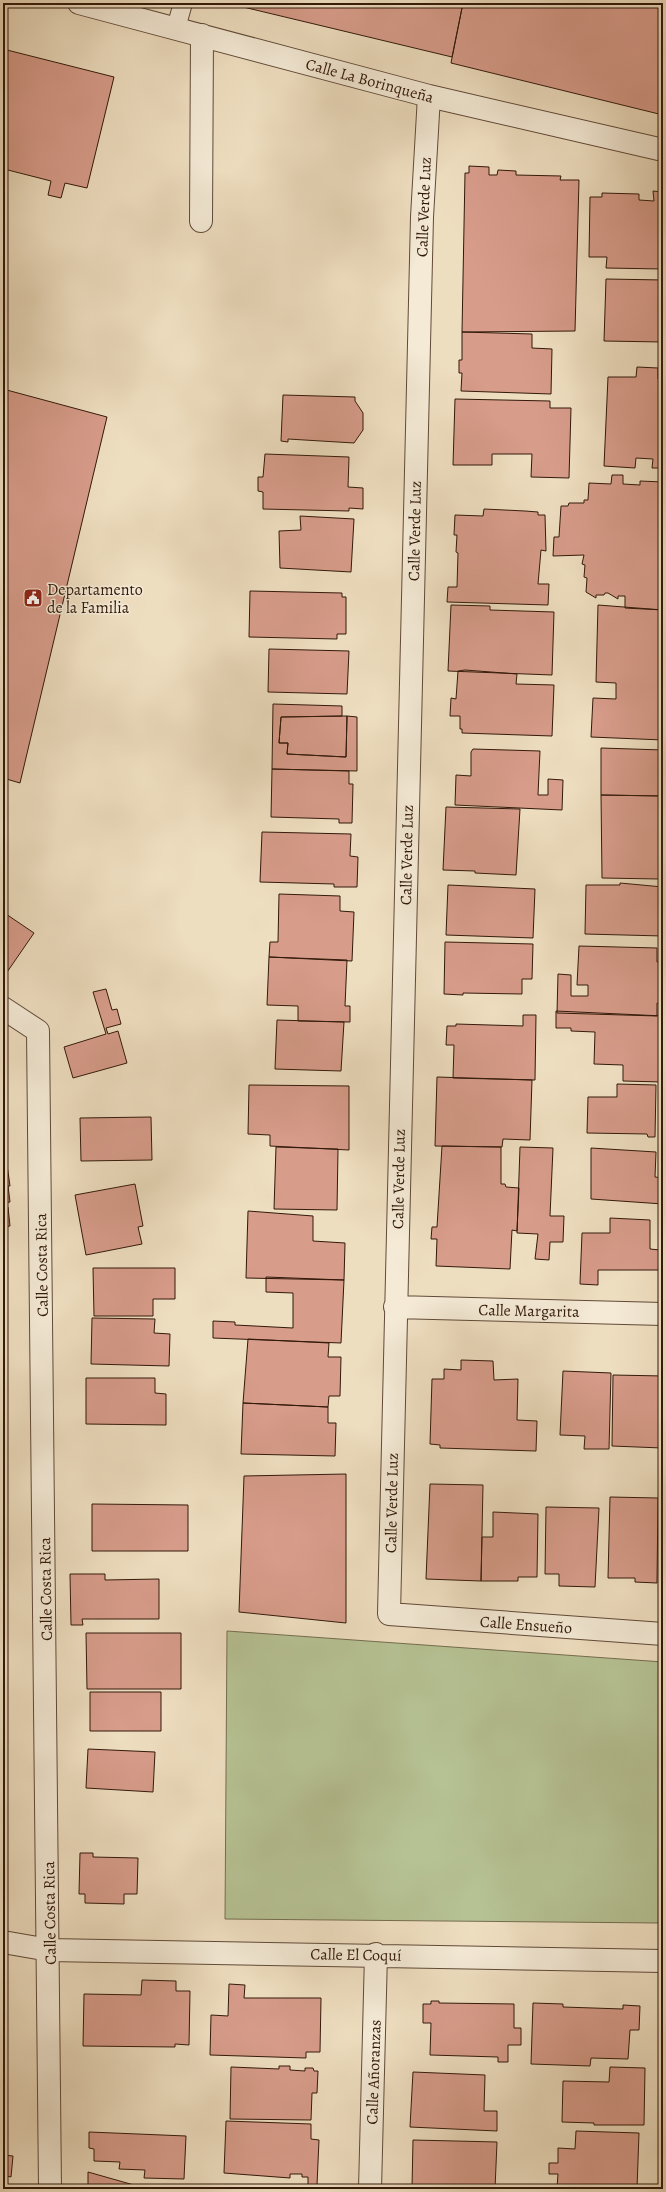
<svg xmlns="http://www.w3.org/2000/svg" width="666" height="2192" font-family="Alegreya,serif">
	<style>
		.green { fill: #b6c294; stroke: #746e4f }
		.building { fill: #d79c8a; stroke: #32190a }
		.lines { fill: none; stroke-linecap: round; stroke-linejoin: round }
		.service-casing { stroke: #614a38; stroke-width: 20 }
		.minor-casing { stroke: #614a38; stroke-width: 24 }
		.service { stroke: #f4ead6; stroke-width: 18 }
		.minor { stroke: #f4ead6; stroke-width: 22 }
		.labels { text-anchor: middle; stroke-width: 3; stroke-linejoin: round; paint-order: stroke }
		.street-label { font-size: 16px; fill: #32190a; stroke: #f4ead6 }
		.poi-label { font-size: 16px; fill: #32190a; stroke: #f4ead6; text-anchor: start }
	</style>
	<rect width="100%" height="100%" fill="#eedec0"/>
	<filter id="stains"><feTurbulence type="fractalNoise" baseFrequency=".005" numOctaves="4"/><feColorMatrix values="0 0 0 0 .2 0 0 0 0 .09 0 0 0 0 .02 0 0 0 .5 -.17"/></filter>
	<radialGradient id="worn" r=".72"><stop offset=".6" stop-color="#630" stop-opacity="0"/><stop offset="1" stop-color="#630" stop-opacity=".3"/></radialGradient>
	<path class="green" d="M 227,1631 L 663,1662 L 663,1873 L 661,1923 L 225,1919 Z"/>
	<path class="building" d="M 240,3 L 463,3 L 452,57 L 239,6 Z
		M 463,3 L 663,3 L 663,115 L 451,63 Z
		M 3,49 L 114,77 L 87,188 L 65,183 L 61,198 L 48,195 L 51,181 L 4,169 L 3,174 Z
		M 469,166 L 489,167 L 489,175 L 497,175 L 498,170 L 516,171 L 516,175 L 561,176 L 560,180 L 579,180 L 575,331 L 462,332 L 465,173 L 469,173 Z
		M 653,191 L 663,192 L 663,269 L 606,268 L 607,257 L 589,257 L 590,197 L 602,197 L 602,193 L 639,194 L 639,200 L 654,201 Z
		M 606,279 L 663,280 L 663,342 L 604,341 Z
		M 462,332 L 532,334 L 532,348 L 552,349 L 551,394 L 461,391 L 462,373 L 459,373 L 459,360 L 462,360 Z
		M 637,367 L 658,368 L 658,379 L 663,379 L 663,468 L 652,468 L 653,459 L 636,458 L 635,468 L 604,466 L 608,377 L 636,377 Z
		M 3,389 L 107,417 L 20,783 L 3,778 Z
		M 283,395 L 355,397 L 355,401 L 363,413 L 363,430 L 354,443 L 288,439 L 288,442 L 281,441 Z
		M 455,399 L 550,401 L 550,408 L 571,408 L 569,478 L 531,477 L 532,454 L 492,454 L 492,465 L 453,465 Z
		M 265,454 L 349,457 L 348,487 L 363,488 L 363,509 L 349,508 L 349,511 L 263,509 L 263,492 L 258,491 L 258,477 L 263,477 Z
		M 612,475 L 623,475 L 623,484 L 640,485 L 640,481 L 663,482 L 663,610 L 625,608 L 625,596 L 618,596 L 618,599 L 608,593 L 605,593 L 604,595 L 596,595 L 596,598 L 586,592 L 587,578 L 584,577 L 585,565 L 582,564 L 584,555 L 553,556 L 554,537 L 559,537 L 561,506 L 568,506 L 569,503 L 584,503 L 584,500 L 588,500 L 589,483 L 611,484 Z
		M 484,509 L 525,511 L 538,512 L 538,515 L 545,515 L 546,551 L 541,550 L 538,584 L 549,584 L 548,605 L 447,602 L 448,587 L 457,587 L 458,553 L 456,552 L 457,535 L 454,535 L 455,515 L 483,516 Z
		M 300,516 L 354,519 L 351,572 L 280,568 L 279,531 L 301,530 Z
		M 250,591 L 342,593 L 342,597 L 346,597 L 346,634 L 337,634 L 337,639 L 249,637 Z
		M 451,605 L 490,606 L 490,610 L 554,612 L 552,675 L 448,671 Z
		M 598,605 L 663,610 L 663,740 L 591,737 L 593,698 L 616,699 L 616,683 L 596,682 Z
		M 269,649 L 349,651 L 347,694 L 268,692 Z
		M 465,670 L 517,674 L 516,684 L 554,685 L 552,736 L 462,733 L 462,729 L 460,729 L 460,716 L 450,716 L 451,698 L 456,699 L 458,671 Z
		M 273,704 L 342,706 L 342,716 L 281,717 L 279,743 L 288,743 L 287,754 L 346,757 L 347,716 L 357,717 L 357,771 L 272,769 Z
		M 347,716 L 346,757 L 287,754 L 288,743 L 279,743 L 281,717 Z
		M 601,748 L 663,750 L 663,796 L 601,795 Z
		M 473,749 L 540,751 L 538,795 L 548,795 L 548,779 L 563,780 L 562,810 L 455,805 L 456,775 L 471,776 L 471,752 Z
		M 272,769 L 349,771 L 349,784 L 353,784 L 352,823 L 339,823 L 339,819 L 271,817 Z
		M 601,795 L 661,796 L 663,827 L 660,827 L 660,879 L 602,878 Z
		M 446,807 L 520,809 L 516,875 L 475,873 L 475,871 L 443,870 Z
		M 262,832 L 351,834 L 350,856 L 358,857 L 357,887 L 334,887 L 334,884 L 260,882 Z
		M 620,883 L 663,887 L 663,936 L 585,934 L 586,885 L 620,885 Z
		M 448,885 L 535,889 L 533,938 L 446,935 Z
		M 279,894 L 340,896 L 340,911 L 354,912 L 352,961 L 269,957 L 270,942 L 278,942 Z
		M 3,912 L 34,933 L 3,978 Z
		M 445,942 L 533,944 L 532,979 L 522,979 L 522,994 L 463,993 L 463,995 L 444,994 Z
		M 579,946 L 657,948 L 657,962 L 663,962 L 663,1003 L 657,1003 L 657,1016 L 557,1013 L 558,974 L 571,975 L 571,996 L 588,996 L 588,985 L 577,985 Z
		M 269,957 L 347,960 L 345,1006 L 350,1006 L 350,1022 L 298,1021 L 298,1006 L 267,1005 Z
		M 106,989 L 112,1010 L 117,1009 L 121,1024 L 106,1028 L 108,1034 L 118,1031 L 127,1063 L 73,1078 L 64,1047 L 106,1034 L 93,992 Z
		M 556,1011 L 663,1016 L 663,1082 L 623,1081 L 623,1065 L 594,1064 L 595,1032 L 571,1031 L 571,1028 L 556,1028 Z
		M 523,1015 L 536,1015 L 535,1080 L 453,1078 L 454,1045 L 446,1045 L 447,1026 L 456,1026 L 456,1024 L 523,1026 Z
		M 277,1020 L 344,1022 L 341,1071 L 275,1069 Z
		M 437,1077 L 532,1080 L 530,1140 L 503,1139 L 502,1147 L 435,1146 Z
		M 617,1084 L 656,1085 L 655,1137 L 648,1137 L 647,1134 L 587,1133 L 588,1097 L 617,1097 Z
		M 249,1085 L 349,1086 L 349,1150 L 270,1146 L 270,1135 L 248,1134 Z
		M 151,1117 L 152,1160 L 81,1161 L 80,1118 Z
		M 442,1146 L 501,1147 L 501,1184 L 505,1184 L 506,1187 L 519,1188 L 517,1231 L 512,1230 L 510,1269 L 436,1266 L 437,1239 L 431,1239 L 432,1227 L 437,1227 Z
		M 276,1147 L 338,1149 L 337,1210 L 274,1209 Z
		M 520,1147 L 553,1148 L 550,1216 L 564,1216 L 563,1242 L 550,1242 L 549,1260 L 535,1259 L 538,1234 L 517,1233 Z
		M 591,1148 L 656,1152 L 655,1177 L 663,1178 L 663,1204 L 591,1199 Z
		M 3,1158 L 6,1158 L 10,1186 L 8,1186 L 10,1202 L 3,1203 Z
		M 135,1184 L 143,1226 L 138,1227 L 142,1244 L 86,1255 L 75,1195 Z
		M 8,1207 L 10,1226 L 3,1227 L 3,1208 Z
		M 248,1211 L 313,1216 L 313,1241 L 345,1243 L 344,1280 L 246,1278 Z
		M 610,1218 L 650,1220 L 650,1249 L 660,1250 L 659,1270 L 598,1270 L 598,1285 L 580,1284 L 582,1233 L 610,1233 Z
		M 93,1268 L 175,1268 L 175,1299 L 153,1299 L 153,1316 L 94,1316 Z
		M 266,1277 L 344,1280 L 341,1343 L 213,1338 L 213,1321 L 235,1322 L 235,1325 L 293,1328 L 293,1293 L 266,1292 Z
		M 92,1318 L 155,1319 L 154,1333 L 170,1334 L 169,1366 L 91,1364 Z
		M 248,1339 L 329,1343 L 328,1357 L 341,1357 L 340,1396 L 329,1396 L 328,1407 L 243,1403 Z
		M 461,1360 L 493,1361 L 494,1380 L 518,1379 L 517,1420 L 537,1421 L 536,1451 L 440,1448 L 440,1445 L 430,1444 L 432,1379 L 444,1379 L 444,1369 L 461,1370 Z
		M 563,1371 L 611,1373 L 609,1449 L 584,1449 L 585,1436 L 560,1435 Z
		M 613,1375 L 663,1376 L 662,1448 L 612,1446 Z
		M 86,1378 L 155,1378 L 155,1393 L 166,1394 L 166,1425 L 86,1424 Z
		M 243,1403 L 328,1407 L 328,1423 L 336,1423 L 335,1456 L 241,1454 Z
		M 346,1474 L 346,1623 L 239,1612 L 244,1476 Z
		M 430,1484 L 483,1485 L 481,1581 L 426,1579 Z
		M 610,1497 L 658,1498 L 657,1583 L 635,1582 L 635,1578 L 608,1578 Z
		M 92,1504 L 188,1505 L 188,1551 L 92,1551 Z
		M 546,1507 L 599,1508 L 595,1587 L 559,1586 L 559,1574 L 545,1574 Z
		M 493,1512 L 538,1514 L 537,1577 L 518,1577 L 518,1581 L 481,1581 L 482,1537 L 493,1537 Z
		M 70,1574 L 105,1574 L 105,1580 L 159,1579 L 159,1619 L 82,1619 L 83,1625 L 71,1625 Z
		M 86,1633 L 181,1633 L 181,1689 L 87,1689 Z
		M 90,1692 L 161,1692 L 161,1731 L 90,1731 Z
		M 88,1749 L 155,1752 L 153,1792 L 86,1788 Z
		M 80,1853 L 93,1853 L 93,1857 L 138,1858 L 137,1894 L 124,1894 L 124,1904 L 85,1903 L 85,1894 L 79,1894 Z
		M 142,1980 L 176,1981 L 176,1991 L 190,1991 L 189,2045 L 175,2044 L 175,2047 L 83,2046 L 84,1994 L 141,1995 Z
		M 229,1984 L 245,1985 L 244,1998 L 321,1998 L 320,2052 L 306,2052 L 306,2058 L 210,2055 L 211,2015 L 228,2016 Z
		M 431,2001 L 439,2001 L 439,2003 L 514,2004 L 514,2028 L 521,2028 L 521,2045 L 508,2045 L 508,2062 L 498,2062 L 498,2057 L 430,2055 L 431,2023 L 423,2023 L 423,2004 L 431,2004 Z
		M 533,2003 L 563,2004 L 563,2007 L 623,2009 L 623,2005 L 640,2006 L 639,2030 L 630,2030 L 628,2059 L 591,2058 L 590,2066 L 531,2064 Z
		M 279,2066 L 290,2066 L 290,2070 L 305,2071 L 305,2068 L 313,2068 L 314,2071 L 318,2071 L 317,2093 L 312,2093 L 311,2120 L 230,2119 L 231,2067 L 279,2069 Z
		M 610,2067 L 645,2068 L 644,2125 L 594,2125 L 594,2123 L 562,2122 L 563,2081 L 609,2082 Z
		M 413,2072 L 485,2075 L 484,2111 L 497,2111 L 497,2131 L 410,2127 Z
		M 226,2121 L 311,2124 L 311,2139 L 319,2140 L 317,2185 L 308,2185 L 308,2177 L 302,2177 L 302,2174 L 290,2174 L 290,2178 L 224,2173 Z
		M 576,2131 L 639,2133 L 637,2189 L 557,2188 L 558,2174 L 549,2174 L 549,2163 L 558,2163 L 558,2148 L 575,2149 Z
		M 89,2132 L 186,2136 L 184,2179 L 144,2178 L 145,2170 L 119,2169 L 120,2162 L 94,2161 L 94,2149 L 89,2148 Z
		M 413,2140 L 497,2142 L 495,2189 L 412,2188 Z
		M 3,2155 L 13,2156 L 11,2177 L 3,2175 Z
		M 88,2172 L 148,2189 L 88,2189 Z"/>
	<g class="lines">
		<defs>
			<path id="service" d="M 176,28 L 183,3"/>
			<path id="minor" d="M 79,3 L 429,96 L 663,150
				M 429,96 L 422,217 L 389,1614 L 663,1634
				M 201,221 L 202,35
				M 3,1008 L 38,1031 L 50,2189
				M 395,1307 L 663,1314
				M 3,1942 L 49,1950 L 663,1961
				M 370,2189 L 376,1954"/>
		</defs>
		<use href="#service" class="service-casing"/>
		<use href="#minor" class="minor-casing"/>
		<use href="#service" class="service"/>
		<use href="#minor" class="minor"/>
	</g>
	<defs>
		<symbol id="civic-square" viewBox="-11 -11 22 22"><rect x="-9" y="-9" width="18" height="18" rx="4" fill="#8f2418" stroke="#f4ead6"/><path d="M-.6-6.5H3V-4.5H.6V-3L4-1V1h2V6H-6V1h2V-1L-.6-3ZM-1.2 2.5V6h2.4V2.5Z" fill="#fff"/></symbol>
	</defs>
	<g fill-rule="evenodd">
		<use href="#civic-square" x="22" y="587" width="22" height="22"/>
	</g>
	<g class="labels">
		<g class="street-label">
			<text transform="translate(370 80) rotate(15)" y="6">Calle La Borinqueña</text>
			<text transform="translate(423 207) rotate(-88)" y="6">Calle Verde Luz</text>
			<text transform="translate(414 531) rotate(-89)" y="6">Calle Verde Luz</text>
			<text transform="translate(406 855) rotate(-89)" y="6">Calle Verde Luz</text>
			<text transform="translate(398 1179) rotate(-89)" y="6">Calle Verde Luz</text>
			<text transform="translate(41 1265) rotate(-91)" y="6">Calle Costa Rica</text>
			<text transform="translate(529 1310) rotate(1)" y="6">Calle Margarita</text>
			<text transform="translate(391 1503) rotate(-89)" y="6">Calle Verde Luz</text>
			<text transform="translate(45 1589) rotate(-91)" y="6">Calle Costa Rica</text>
			<text transform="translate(526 1624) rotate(4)" y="6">Calle Ensueño</text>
			<text transform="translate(49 1913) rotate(-91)" y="6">Calle Costa Rica</text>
			<text transform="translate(356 1954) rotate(1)" y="6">Calle El Coquí</text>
			<text transform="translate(373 2072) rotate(-88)" y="6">Calle Añoranzas</text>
		</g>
		<g class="poi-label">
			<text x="47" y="595">Departamento<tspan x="47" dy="18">de la Familia</tspan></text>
		</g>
	</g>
	<rect width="666" height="2192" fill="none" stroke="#eedec0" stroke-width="16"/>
	<rect x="4" y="4" width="658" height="2184" fill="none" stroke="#32190a" stroke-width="2"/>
	<rect x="8" y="8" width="650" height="2176" fill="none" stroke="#32190a"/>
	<rect width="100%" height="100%" filter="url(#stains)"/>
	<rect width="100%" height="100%" fill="url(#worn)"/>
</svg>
